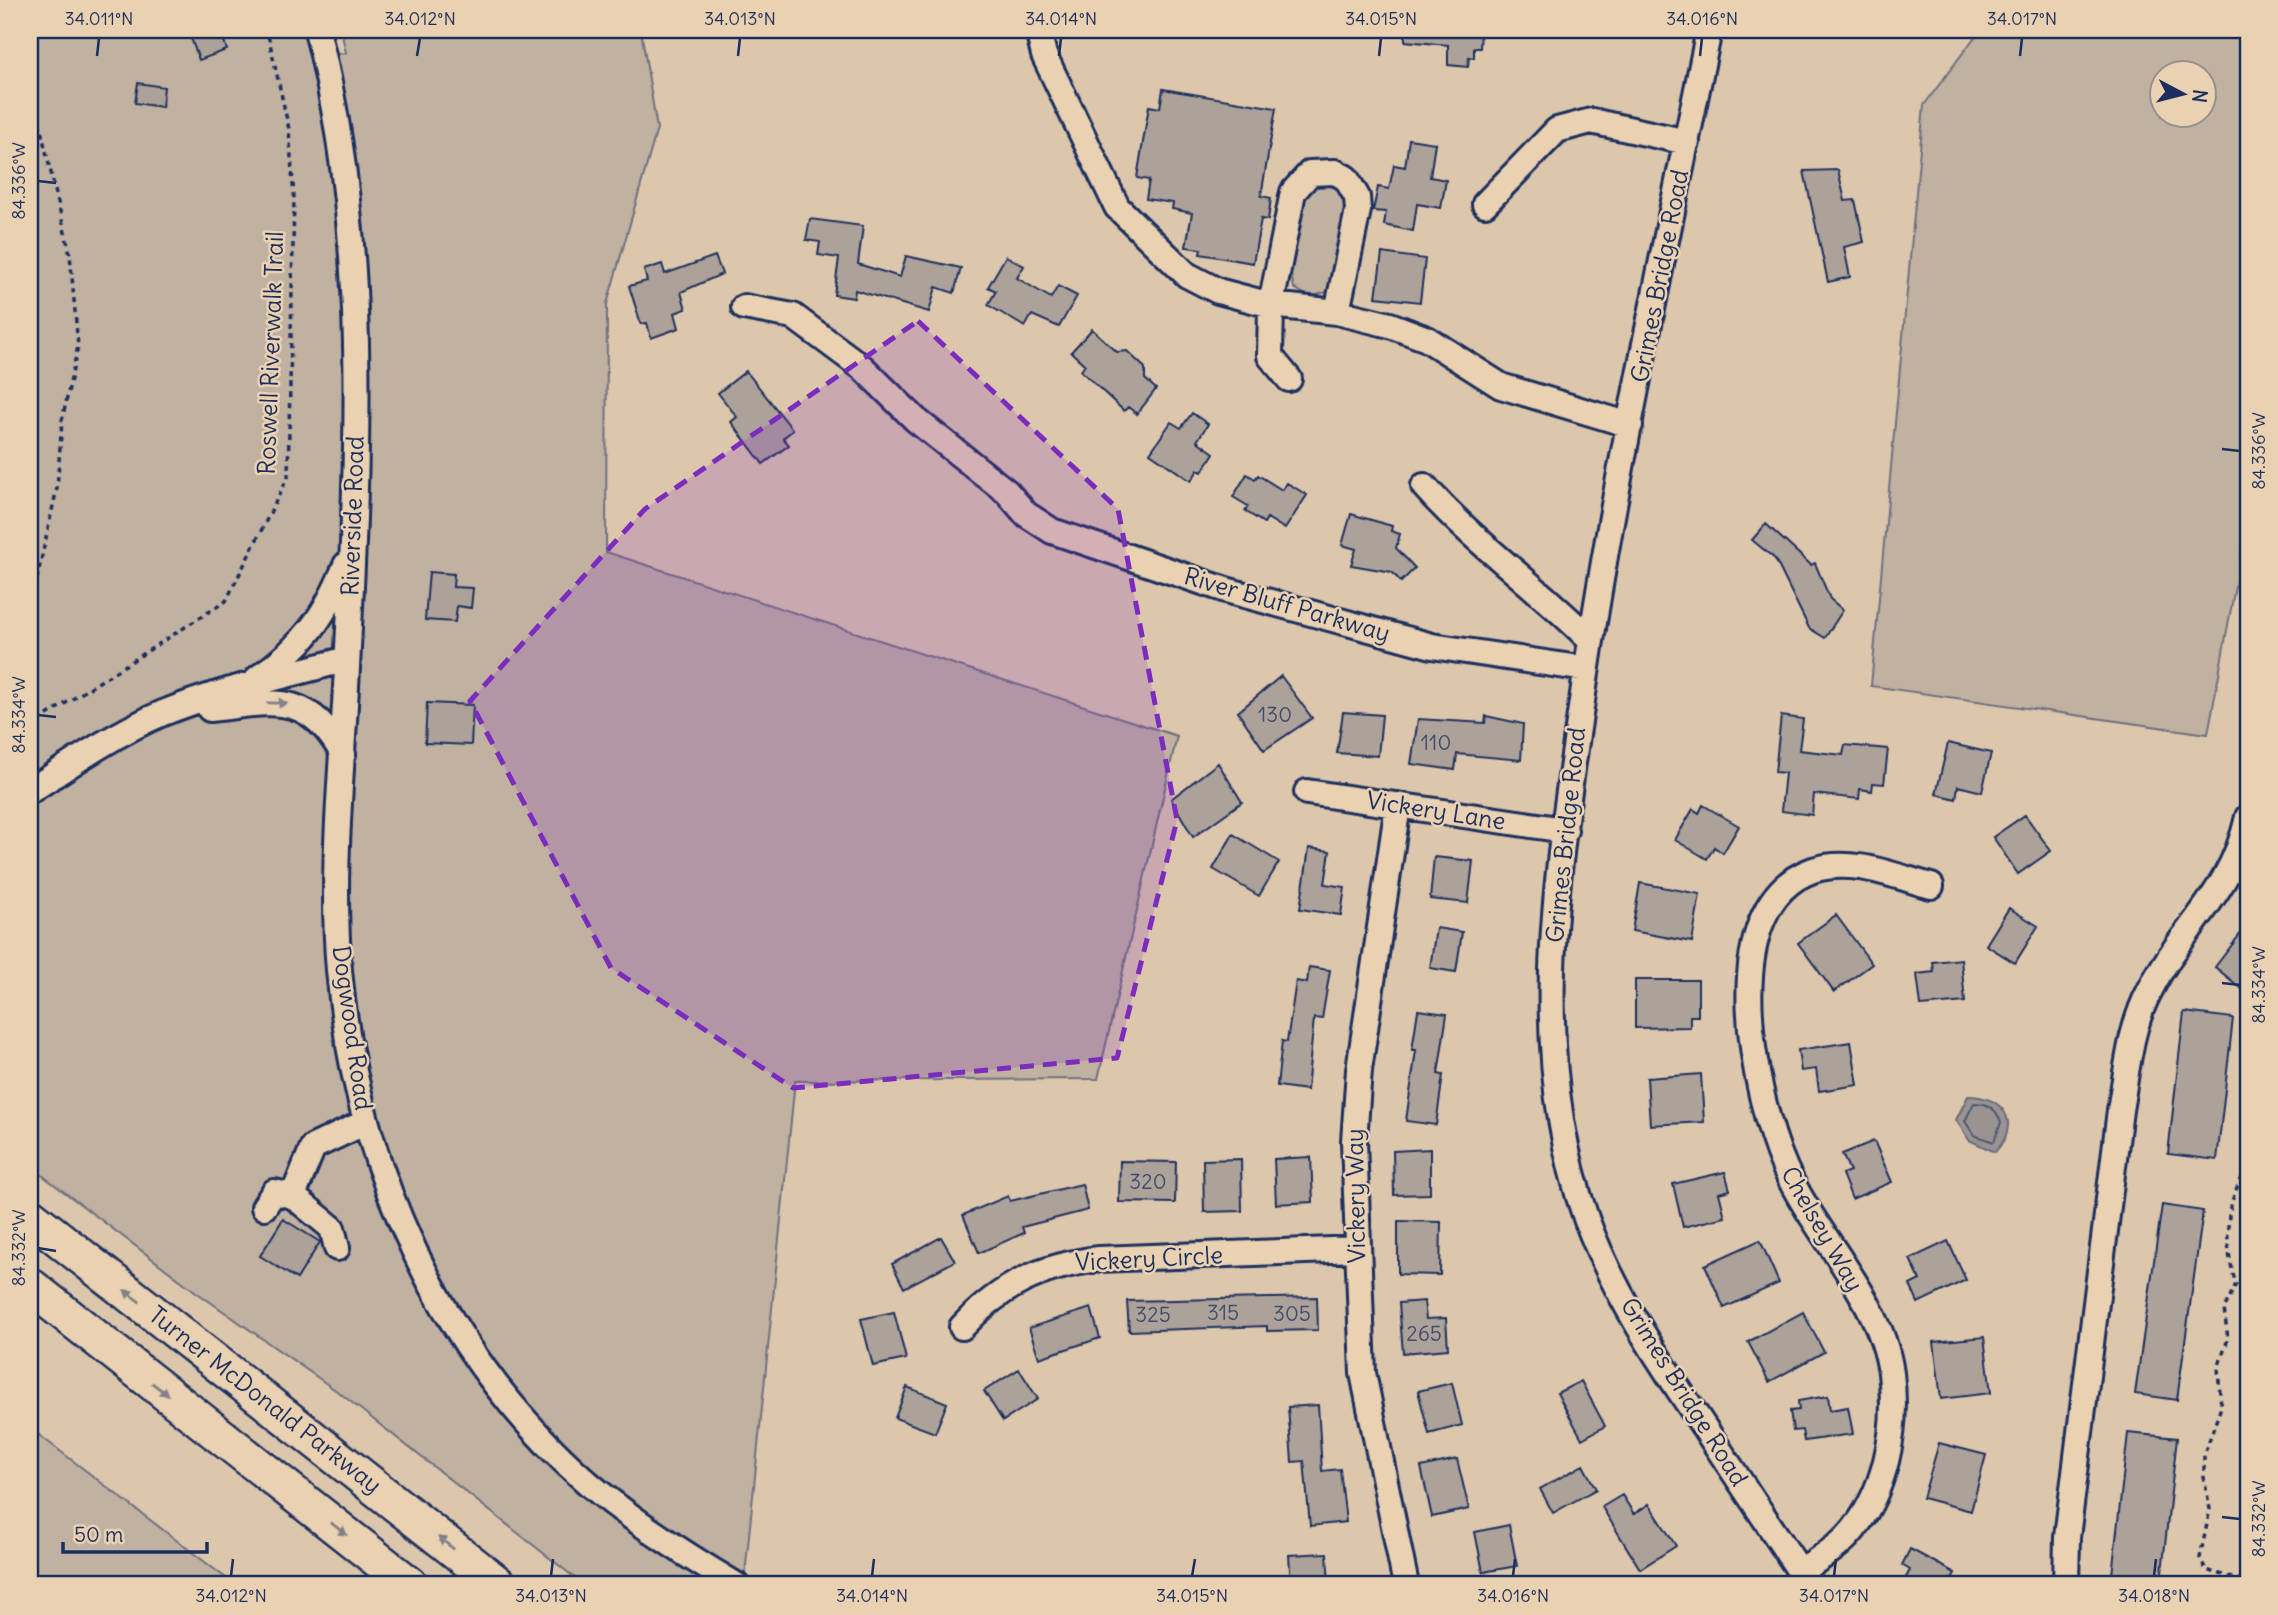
<svg xmlns="http://www.w3.org/2000/svg" width="2278" height="1615" font-family="Delius,sans-serif">
	<style>
		.green { fill: #c0b1a1; stroke: #6e7080; stroke-width: 2; fill-rule: evenodd }
		.water { fill: #9a9392; stroke: #676b7d; stroke-width: 2 }
		.lines { fill: none; stroke-linecap: round; stroke-linejoin: round }
		.shore { stroke: #4e5773; stroke-width: 2 }
		.building { fill: #ada299; stroke: #1b2f5e; stroke-width: 2 }
		.minor-casing { stroke: #1b2f5e; stroke-width: 30 }
		.highway-casing { stroke: #1b2f5e; stroke-width: 40 }
		.path { stroke: #1b2f5e; stroke-width: 3.5; stroke-dasharray: 5 5; stroke-linecap: butt }
		.minor { stroke: #e9d1b1; stroke-width: 24 }
		.highway { stroke: #e9d1b1; stroke-width: 35 }
		.oneway { fill: #828088 }
		.marked { fill: #7b2cbf; fill-opacity: 0.2; stroke: #7b2cbf; stroke-width: 5; stroke-dasharray: 14 9; stroke-linejoin: round }
		.ticks { fill: none; stroke: #1b2f5e; stroke-width: 2.5 }
		.labels { text-anchor: middle; stroke-width: 5; stroke-linejoin: round; paint-order: stroke }
		.number-label { font-size: 21px; fill: #404c6d }
		.street-label { font-size: 24px; fill: #1b2f5e; stroke: #e9d1b1 }
		.neatline { fill: none; stroke: #1b2f5e; stroke-width: 2.5 }
		.ticks-label { font-size: 18px; text-anchor: middle; fill: #1b2f5e }
	</style>
	<rect width="100%" height="100%" fill="#ddc7ac"/>
	<filter id="ink" filterUnits="userSpaceOnUse"><feTurbulence type="fractalNoise" baseFrequency=".0143" numOctaves="2"/><feDisplacementMap in="SourceGraphic" scale="14" xChannelSelector="R" yChannelSelector="G"/><feConvolveMatrix kernelMatrix="1 2 1 2 8 2 1 2 1" color-interpolation-filters="sRGB"/></filter>
	<g filter="url(#ink)">
		<path class="green" d="M 30,30 L 317,30 L 323,56 L 346,53 L 341,30 L 641,30 L 657,129 L 607,304 L 606,552 L 1177,736 L 1098,1079 L 795,1081 L 744,1585 L 584,1585 L 341,1394 L 196,1292 L 30,1166 Z
			M 1980,30 L 2248,30 L 2248,516 L 2208,734 L 1871,686 L 1924,105 ZM 2162,74 L 2204,74 L 2204,116 L 2162,116 Z
			M 1318,185 L 1338,187 L 1347,205 L 1330,291 L 1310,297 L 1294,288 L 1289,266 L 1304,201 L 1307,190 Z
			M 30,1428 L 235,1585 L 30,1585 Z"/>
		<path class="water" d="M 1968,1096 C 2004,1096 2022,1123 1995,1152 L 1969,1140 L 1956,1120 Z"/>
		<g class="lines">
			<path class="shore" d="M 1974,1103 C 1989,1103 1996,1109 2001,1122 L 1994,1142 L 1974,1135 L 1965,1121 Z"/>
		</g>
		<path class="building" d="M 188,30 L 220,30 L 227,50 L 199,60 Z
			M 1405,30 L 1481,30 L 1480,48 L 1474,48 L 1474,58 L 1469,57 L 1468,67 L 1448,65 L 1448,45 L 1405,41 Z
			M 138,83 L 164,87 L 162,107 L 135,103 Z
			M 1163,89 L 1276,108 L 1261,196 L 1271,198 L 1268,220 L 1261,219 L 1253,263 L 1200,254 L 1201,249 L 1186,247 L 1192,213 L 1172,209 L 1173,203 L 1146,199 L 1149,180 L 1137,178 L 1149,106 L 1160,108 Z
			M 1409,139 L 1435,143 L 1430,177 L 1446,180 L 1441,208 L 1417,204 L 1413,231 L 1384,225 L 1386,212 L 1373,211 L 1378,187 L 1389,189 L 1394,165 L 1405,167 Z
			M 1838,170 L 1845,201 L 1855,200 L 1864,242 L 1844,247 L 1850,277 L 1828,282 L 1804,171 Z
			M 810,219 L 863,226 L 858,264 L 900,277 L 906,256 L 961,268 L 954,293 L 936,287 L 929,312 L 855,290 L 854,298 L 834,295 L 839,258 L 818,255 L 820,242 L 806,240 Z
			M 1382,253 L 1425,259 L 1420,302 L 1376,297 Z
			M 715,256 L 722,274 L 681,292 L 686,309 L 675,313 L 679,328 L 651,338 L 647,323 L 641,324 L 629,286 L 647,281 L 644,270 L 662,264 L 665,274 Z
			M 1006,256 L 1024,266 L 1017,278 L 1051,298 L 1058,286 L 1077,296 L 1059,327 L 1032,315 L 1025,327 L 988,305 L 996,291 L 988,287 Z
			M 1092,329 L 1117,352 L 1127,351 L 1145,368 L 1145,379 L 1156,389 L 1137,414 L 1128,407 L 1124,411 L 1081,371 L 1085,365 L 1071,352 Z
			M 746,371 L 793,430 L 783,438 L 789,445 L 763,464 L 731,422 L 737,417 L 718,393 Z
			M 1192,413 L 1208,424 L 1197,441 L 1214,453 L 1202,472 L 1198,470 L 1191,481 L 1150,453 L 1171,422 L 1181,428 Z
			M 1247,474 L 1255,479 L 1258,475 L 1282,490 L 1287,483 L 1307,495 L 1285,529 L 1267,518 L 1264,523 L 1245,511 L 1248,506 L 1233,497 Z
			M 1351,514 L 1392,526 L 1391,531 L 1400,534 L 1396,548 L 1415,568 L 1401,582 L 1392,572 L 1351,565 L 1356,549 L 1342,545 Z
			M 1766,524 L 1811,565 L 1815,563 L 1830,599 L 1843,610 L 1825,638 L 1809,628 L 1775,559 L 1752,540 Z
			M 429,572 L 454,574 L 453,587 L 473,588 L 471,608 L 457,606 L 455,622 L 425,620 Z
			M 1281,676 L 1312,718 L 1264,750 L 1238,712 Z
			M 427,703 L 473,705 L 471,745 L 425,743 Z
			M 1343,712 L 1382,715 L 1378,756 L 1337,753 Z
			M 1486,716 L 1523,724 L 1521,760 L 1457,754 L 1455,770 L 1411,764 L 1418,719 L 1485,723 Z
			M 1781,716 L 1803,719 L 1799,750 L 1843,755 L 1845,745 L 1888,749 L 1884,784 L 1873,783 L 1872,791 L 1860,789 L 1859,799 L 1814,794 L 1812,815 L 1781,811 L 1785,773 L 1775,772 Z
			M 1948,743 L 1991,753 L 1982,792 L 1958,786 L 1956,799 L 1936,794 Z
			M 1218,763 L 1242,802 L 1193,837 L 1171,799 Z
			M 1703,805 L 1739,826 L 1723,853 L 1714,847 L 1707,859 L 1675,840 L 1693,809 L 1699,813 Z
			M 2025,815 L 2051,851 L 2018,874 L 1993,837 Z
			M 1233,834 L 1279,862 L 1259,896 L 1213,869 Z
			M 1309,848 L 1330,851 L 1325,884 L 1345,887 L 1341,915 L 1300,909 Z
			M 1434,857 L 1473,861 L 1468,903 L 1430,899 Z
			M 1640,883 L 1700,894 L 1692,942 L 1632,931 Z
			M 2009,908 L 2038,926 L 2015,963 L 1986,945 Z
			M 1836,915 L 1872,964 L 1834,992 L 1798,943 Z
			M 2248,924 L 2248,994 L 2215,967 Z
			M 1436,928 L 1462,932 L 1456,972 L 1430,968 Z
			M 1961,959 L 1965,1002 L 1921,1006 L 1917,974 L 1934,972 L 1933,962 Z
			M 1309,967 L 1330,970 L 1322,1019 L 1314,1018 L 1307,1090 L 1277,1086 L 1282,1041 L 1287,1042 L 1296,981 L 1307,983 Z
			M 1635,980 L 1698,980 L 1698,1016 L 1690,1016 L 1690,1027 L 1635,1028 Z
			M 1418,1010 L 1447,1014 L 1438,1074 L 1443,1075 L 1436,1125 L 1406,1121 L 1416,1050 L 1412,1050 Z
			M 2184,1012 L 2233,1018 L 2217,1160 L 2168,1154 Z
			M 1851,1042 L 1858,1085 L 1819,1091 L 1816,1069 L 1801,1071 L 1798,1050 Z
			M 1701,1074 L 1704,1122 L 1650,1125 L 1647,1078 Z
			M 1874,1141 L 1892,1182 L 1852,1199 L 1842,1174 L 1850,1171 L 1842,1154 Z
			M 1430,1149 L 1430,1194 L 1394,1195 L 1393,1151 Z
			M 1311,1157 L 1313,1202 L 1276,1204 L 1274,1159 Z
			M 1241,1159 L 1242,1211 L 1204,1212 L 1203,1160 Z
			M 1120,1161 L 1176,1162 L 1175,1203 L 1119,1202 Z
			M 1725,1172 L 1730,1190 L 1719,1193 L 1725,1217 L 1683,1227 L 1673,1184 Z
			M 1082,1184 L 1088,1210 L 1022,1227 L 1024,1233 L 979,1253 L 963,1215 L 1008,1196 L 1010,1201 Z
			M 2162,1205 L 2203,1211 L 2177,1400 L 2135,1394 Z
			M 283,1219 L 320,1242 L 297,1279 L 260,1256 Z
			M 1398,1221 L 1441,1222 L 1440,1275 L 1398,1274 Z
			M 941,1237 L 955,1261 L 904,1288 L 892,1264 Z
			M 1760,1240 L 1779,1283 L 1724,1308 L 1705,1265 Z
			M 1948,1241 L 1966,1280 L 1918,1303 L 1910,1285 L 1920,1280 L 1910,1259 Z
			M 1317,1297 L 1318,1330 L 1267,1331 L 1267,1326 L 1129,1331 L 1127,1301 Z
			M 1424,1301 L 1426,1319 L 1446,1318 L 1448,1349 L 1403,1353 L 1399,1303 Z
			M 1091,1308 L 1100,1338 L 1039,1358 L 1029,1328 Z
			M 894,1312 L 906,1359 L 873,1366 L 861,1319 Z
			M 1803,1312 L 1824,1352 L 1769,1382 L 1748,1342 Z
			M 1984,1337 L 1991,1393 L 1941,1399 L 1934,1342 Z
			M 1019,1369 L 1038,1399 L 1003,1421 L 984,1391 Z
			M 1581,1381 L 1605,1426 L 1582,1439 L 1557,1393 Z
			M 1452,1383 L 1462,1425 L 1429,1434 L 1418,1391 Z
			M 907,1387 L 947,1403 L 935,1433 L 895,1418 Z
			M 1828,1396 L 1830,1410 L 1848,1407 L 1853,1434 L 1804,1441 L 1802,1430 L 1793,1431 L 1790,1411 L 1799,1410 L 1798,1401 Z
			M 1318,1405 L 1322,1471 L 1340,1469 L 1346,1522 L 1310,1526 L 1304,1461 L 1292,1462 L 1288,1407 Z
			M 2128,1433 L 2177,1438 L 2161,1581 L 2112,1575 Z
			M 1939,1443 L 1986,1455 L 1971,1511 L 1923,1498 Z
			M 1457,1459 L 1469,1509 L 1432,1517 L 1421,1467 Z
			M 1583,1465 L 1596,1489 L 1553,1513 L 1540,1489 Z
			M 1622,1495 L 1634,1514 L 1649,1504 L 1676,1546 L 1640,1569 L 1602,1507 Z
			M 1509,1525 L 1517,1566 L 1483,1572 L 1475,1532 Z
			M 1910,1549 L 1955,1573 L 1949,1585 L 1902,1585 L 1910,1570 L 1902,1565 Z
			M 1327,1553 L 1329,1585 L 1291,1585 L 1289,1555 Z"/>
		<g class="lines">
			<defs>
				<path id="minor" d="M 317,30 C 372,245 357,468 346,687 C 341,781 331,877 339,970 C 356,1164 440,1354 588,1483 C 634,1522 684,1554 736,1585
					M 1038,30 L 1044,55 L 1117,207 L 1187,275 L 1218,291 L 1271,305 L 1337,312 L 1390,325 L 1427,339 L 1501,386 L 1630,425
					M 1709,30 C 1664,255 1613,481 1581,708 C 1556,878 1527,1055 1587,1221 C 1614,1293 1657,1358 1700,1421 C 1736,1476 1773,1530 1809,1585
					M 1485,204 L 1557,130 L 1591,121 L 1687,142
					M 744,307 L 793,316 L 863,368 L 916,420 L 1007,492 L 1026,514 L 1052,531 L 1226,590 L 1432,646 L 1586,669
					M 1289,379 L 1270,356 L 1271,305 L 1293,192 L 1310,173 L 1335,172 L 1346,178 L 1357,197 L 1358,210 L 1337,312
					M 1424,486 C 1474,543 1538,587 1591,641
					M 258,678 C 304,645 325,617 346,565
					M 210,709 C 274,702 307,690 343,754
					M 30,791 C 72,763 116,733 163,713 C 222,689 286,676 347,659
					M 1307,792 L 1565,830
					M 1398,805 L 1359,1070 L 1354,1141 L 1363,1373 L 1406,1585
					M 264,1207 L 274,1192 L 293,1196
					M 337,1248 L 332,1228 L 293,1196 L 313,1147 L 366,1122
					M 962,1327 C 1001,1285 1042,1266 1099,1259 L 1356,1249
					M 1800,1571 C 1816,1561 1833,1551 1847,1537 C 1886,1495 1898,1429 1891,1373 C 1881,1298 1816,1237 1785,1168 C 1754,1097 1712,905 1813,870 C 1851,857 1894,876 1931,886
					M 2066,1585 L 2067,1537 L 2120,1110 C 2127,1071 2130,1028 2149,992 C 2182,926 2231,895 2248,817"/>
				<path id="highway" d="M 30,1216 L 499,1585
					M 30,1286 L 410,1585"/>
			</defs>
			<use href="#minor" class="minor-casing"/>
			<use href="#highway" class="highway-casing"/>
			<path class="path" d="M 30,83 L 70,254 L 78,346 L 62,421 L 57,488 L 30,610
				M 30,726 L 226,601 L 288,477 L 294,198 L 289,129 L 267,30
				M 2248,1130 L 2248,1146
				M 2242,1581 L 2206,1570 L 2200,1558 L 2210,1509 L 2204,1478 L 2204,1455 L 2221,1407 L 2218,1368 L 2228,1339 L 2224,1309 L 2236,1284 C 2224,1246 2223,1202 2248,1169"/>
			<use href="#minor" class="minor"/>
			<use href="#highway" class="highway"/>
		</g>
		<defs><path id="oneway-solid" d="M-6-.8H1V-3.2L6.5 0L1 3.2V.8H-6Z" transform="scale(1.75)"/></defs>
		<g class="oneway">
			<use href="#oneway-solid" transform="translate(277 703) rotate(1)"/>
			<use href="#oneway-solid" transform="translate(132 1296) rotate(-142)"/>
			<use href="#oneway-solid" transform="translate(160 1389) rotate(38)"/>
			<use href="#oneway-solid" transform="translate(339 1529) rotate(38)"/>
			<use href="#oneway-solid" transform="translate(446 1543) rotate(-142)"/>
		</g>
	</g>
	<path class="marked" d="M 918,321 L 1118,509 L 1177,820 L 1117,1058 L 793,1088 L 611,968 L 470,701 L 645,509 Z"/>
	<path class="ticks" d="M 97,56 L 99,38M 417,56 L 420,38M 738,56 L 740,38M 1059,56 L 1061,38M 1379,56 L 1381,38M 1700,56 L 1702,38M 2020,56 L 2022,38M 38,181 L 56,183M 2222,449 L 2240,451M 38,715 L 56,717M 2222,983 L 2240,985M 38,1248 L 56,1251M 2222,1517 L 2240,1519M 231,1576 L 233,1559M 551,1576 L 553,1559M 872,1576 L 874,1559M 1192,1576 L 1195,1559M 1513,1576 L 1515,1559M 1834,1576 L 1836,1559M 2154,1576 L 2156,1559"/>
	<g class="labels">
		<g class="number-label">
			<text x="1275" y="722">130</text>
			<text x="1436" y="750">110</text>
			<text x="1148" y="1189">320</text>
			<text x="1223" y="1320">315</text>
			<text x="1292" y="1321">305</text>
			<text x="1153" y="1322">325</text>
			<text x="1424" y="1341">265</text>
		</g>
		<g class="street-label">
			<text transform="translate(1660 276) rotate(-79)" y="8">Grimes Bridge Road</text>
			<text transform="translate(271 353) rotate(-88)" y="8">Roswell Riverwalk Trail</text>
			<text transform="translate(353 516) rotate(-88)" y="8">Riverside Road</text>
			<text transform="translate(1287 605) rotate(16)" y="8">River Bluff Parkway</text>
			<text transform="translate(1436 811) rotate(9)" y="8">Vickery Lane</text>
			<text transform="translate(1566 835) rotate(-84)" y="8">Grimes Bridge Road</text>
			<text transform="translate(352 1028) rotate(82)" y="8">Dogwood Road</text>
			<text transform="translate(1356 1196) rotate(-91)" y="8">Vickery Way</text>
			<text transform="translate(1822 1229) rotate(60)" y="8">Chelsey Way</text>
			<text transform="translate(1149 1259) rotate(-3)" y="8">Vickery Circle</text>
			<text transform="translate(1684 1392) rotate(58)" y="8">Grimes Bridge Road</text>
			<text transform="translate(265 1400) rotate(38)" y="8">Turner McDonald Parkway</text>
		</g>
	</g>
	<rect width="2278" height="1615" fill="none" stroke="#e9d1b1" stroke-width="77"/>
	<g transform="translate(2183 94) rotate(97)"><circle r="33" fill="#e9d1b1" stroke="#979090" stroke-width="2"/>
	<path d="M0-5L12 26L0 18L-12 26Z" fill="#1b2f5e"/>
	<text y="-10" font-size="19" font-weight="bold" text-anchor="middle" fill="#1b2f5e">N</text>
	</g>
	<path d="M63 1542v10h144v-10" fill="none" stroke="#1b2f5e" stroke-width="3.5"/>
	<text x="74" y="1542" font-size="21" fill="#1b2f5e" stroke="#e9d1b1" stroke-width="5" paint-order="stroke">50 m</text>
	<rect x="38" y="38" width="2202" height="1538" class="neatline"/>
	<g class="ticks-label">
		<text x="99" y="25">34.011°N</text>
		<text x="420" y="25">34.012°N</text>
		<text x="740" y="25">34.013°N</text>
		<text x="1061" y="25">34.014°N</text>
		<text x="1381" y="25">34.015°N</text>
		<text x="1702" y="25">34.016°N</text>
		<text x="2022" y="25">34.017°N</text>
		<text transform="translate(19 181) rotate(-90)" y="6">84.336°W</text>
		<text transform="translate(2259 451) rotate(-90)" y="6">84.336°W</text>
		<text transform="translate(19 715) rotate(-90)" y="6">84.334°W</text>
		<text transform="translate(2259 985) rotate(-90)" y="6">84.334°W</text>
		<text transform="translate(19 1248) rotate(-90)" y="6">84.332°W</text>
		<text transform="translate(2259 1519) rotate(-90)" y="6">84.332°W</text>
		<text x="231" y="1602">34.012°N</text>
		<text x="551" y="1602">34.013°N</text>
		<text x="872" y="1602">34.014°N</text>
		<text x="1192" y="1602">34.015°N</text>
		<text x="1513" y="1602">34.016°N</text>
		<text x="1834" y="1602">34.017°N</text>
		<text x="2154" y="1602">34.018°N</text>
	</g>
</svg>
